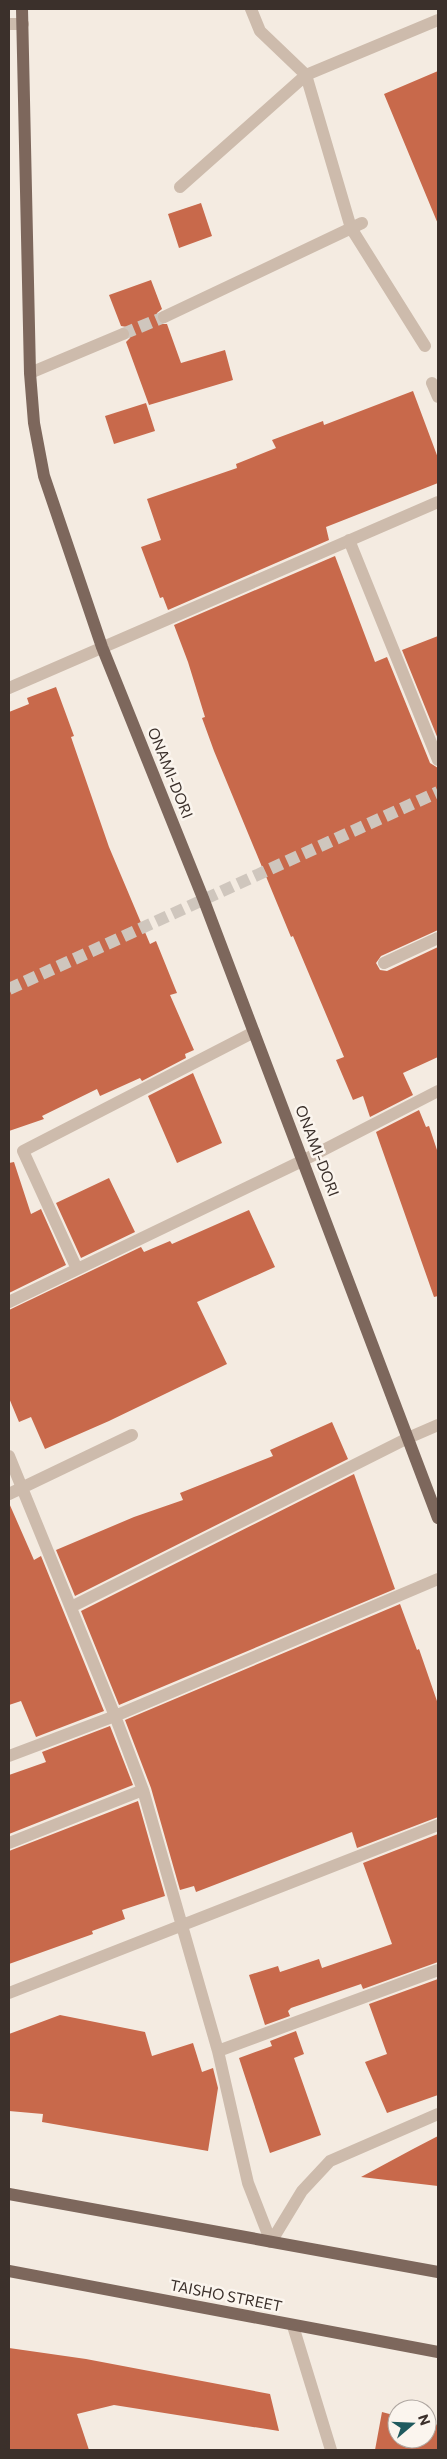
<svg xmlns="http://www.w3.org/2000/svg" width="447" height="2459" font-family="Commissioner,sans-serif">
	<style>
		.building { fill: #c8694b }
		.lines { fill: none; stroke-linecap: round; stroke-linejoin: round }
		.minor-tunnel { stroke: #cfc6bd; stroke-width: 12; stroke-dasharray: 12 6; stroke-linecap: butt }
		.minor { stroke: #cdbbac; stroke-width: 12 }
		.major { stroke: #7d675c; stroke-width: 12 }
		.labels { text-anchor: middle; stroke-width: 5; stroke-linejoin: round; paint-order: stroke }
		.street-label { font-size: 15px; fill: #3b302b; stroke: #fbf5ee }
	</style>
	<rect width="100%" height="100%" fill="#f4ebe1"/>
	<path class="building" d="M 438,71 L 438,224 L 384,94 Z
		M 201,203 L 212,236 L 179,248 L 168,214 Z
		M 151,280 L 162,309 L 157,313 L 157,320 L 160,324 L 167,324 L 181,363 L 225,350 L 233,380 L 149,405 L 126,342 L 130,338 L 131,331 L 127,327 L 121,326 L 109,295 Z
		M 413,391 L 438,458 L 438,483 L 326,527 L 329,540 L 168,610 L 163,597 L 160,598 L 141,547 L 161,540 L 147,499 L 237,468 L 236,464 L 276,448 L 272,440 L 323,421 L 324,425 Z
		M 146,403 L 155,431 L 114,444 L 105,416 Z
		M 335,556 L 375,662 L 387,657 L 430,763 L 438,768 L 438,930 L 381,956 L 376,963 L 380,970 L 387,971 L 438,947 L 438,1057 L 403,1073 L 413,1095 L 370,1117 L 363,1096 L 353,1100 L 336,1060 L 344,1057 L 293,936 L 291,937 L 214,751 L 202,718 L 205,717 L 188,662 L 174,625 Z
		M 438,636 L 438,739 L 402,650 Z
		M 56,687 L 74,736 L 71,737 L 109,847 L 150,944 L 156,941 L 177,993 L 170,995 L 194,1050 L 185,1054 L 186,1058 L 142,1081 L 140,1078 L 100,1096 L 97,1089 L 42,1116 L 44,1119 L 9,1131 L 9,712 L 29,704 L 27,698 Z
		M 193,1073 L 222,1143 L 177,1163 L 148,1096 Z
		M 419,1110 L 426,1127 L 429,1126 L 438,1153 L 438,1296 L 434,1297 L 376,1132 Z
		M 14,1162 L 31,1214 L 41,1209 L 66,1265 L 9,1293 L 9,1163 Z
		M 109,1178 L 135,1232 L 81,1258 L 56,1203 Z
		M 249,1210 L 275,1267 L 197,1302 L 227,1364 L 109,1421 L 45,1449 L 31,1417 L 19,1422 L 9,1398 L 9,1310 L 141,1247 L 144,1252 L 170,1241 L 172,1244 Z
		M 332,1422 L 348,1459 L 75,1596 L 56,1550 L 134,1517 L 183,1500 L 180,1493 L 273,1456 L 270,1450 Z
		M 354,1474 L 395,1589 L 119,1705 L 81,1611 Z
		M 9,1503 L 34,1560 L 41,1556 L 104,1711 L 36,1737 L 21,1701 L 9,1705 Z
		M 400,1604 L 417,1650 L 419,1649 L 438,1704 L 438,1817 L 357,1848 L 352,1832 L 196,1892 L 194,1886 L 180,1890 L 151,1788 L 125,1720 Z
		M 110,1726 L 133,1785 L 9,1834 L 9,1775 L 46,1762 L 42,1752 Z
		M 138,1801 L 165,1896 L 122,1910 L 125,1919 L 92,1931 L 93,1934 L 9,1964 L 9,1851 Z
		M 438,1834 L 438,1962 L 363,1989 L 361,1984 L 291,2008 L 288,2011 L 290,2016 L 265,2025 L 249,1975 L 278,1966 L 280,1972 L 319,1959 L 322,1968 L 392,1944 L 363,1863 Z
		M 438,1979 L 438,2095 L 387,2113 L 365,2062 L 387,2054 L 369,2004 Z
		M 60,2015 L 145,2032 L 152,2056 L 193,2043 L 202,2072 L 213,2068 L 218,2088 L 208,2151 L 42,2122 L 43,2114 L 9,2111 L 9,2034 Z
		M 296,2031 L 304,2054 L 294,2058 L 321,2135 L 270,2153 L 239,2058 L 272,2046 L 270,2041 Z
		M 438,2136 L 438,2186 L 361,2177 L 413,2149 Z
		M 9,2348 L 86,2359 L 270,2394 L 279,2431 L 114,2405 L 77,2414 L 89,2450 L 9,2450 Z
		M 382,2412 L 397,2416 L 397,2439 L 427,2439 L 427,2422 L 438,2425 L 438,2450 L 375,2450 Z"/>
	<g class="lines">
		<path class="minor-tunnel" d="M 123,334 L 164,317
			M 9,989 L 438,792"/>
		<path class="minor" d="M 251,9 L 260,31 L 306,75 L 351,228 L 425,346
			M 9,24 L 23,24
			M 180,187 L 306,75 L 438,20
			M 164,317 L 362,223
			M 30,373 L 123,334
			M 432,383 L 438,397
			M 349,540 L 438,760
			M 9,688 L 438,502
			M 384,963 L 438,938
			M 77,1269 L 23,1151 L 254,1032
			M 9,1302 L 304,1160 L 438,1091
			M 9,1456 L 115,1716 L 143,1790 L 218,2051 L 248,2183 L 271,2242
			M 9,1494 L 132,1435
			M 71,1607 L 408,1438 L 438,1425
			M 9,1756 L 115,1716 L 438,1579
			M 9,1843 L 143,1790
			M 9,1993 L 438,1825
			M 218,2051 L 438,1970
			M 271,2242 L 302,2191 L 330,2161 L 438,2114
			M 293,2326 L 331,2450"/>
		<path class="major" d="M 22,9 L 30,373 L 34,423 L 44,476 L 102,647 L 203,898 L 438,1518
			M 9,2194 L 438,2272
			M 9,2271 L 438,2352"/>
	</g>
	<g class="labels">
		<g class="street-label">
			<text transform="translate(170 773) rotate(68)" y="5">ONAMI-DORI</text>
			<text transform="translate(317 1151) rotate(69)" y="5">ONAMI-DORI</text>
			<text transform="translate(226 2296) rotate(11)" y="5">TAISHO STREET</text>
		</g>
	</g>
	<rect width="447" height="2459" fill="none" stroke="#3b302b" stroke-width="20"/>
	<g transform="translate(412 2424) rotate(71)"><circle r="24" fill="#fbf5ee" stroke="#aea6a0"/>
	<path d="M0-4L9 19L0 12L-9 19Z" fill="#1f5a5e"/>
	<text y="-8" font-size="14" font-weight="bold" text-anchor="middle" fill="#3b302b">N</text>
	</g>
</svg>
